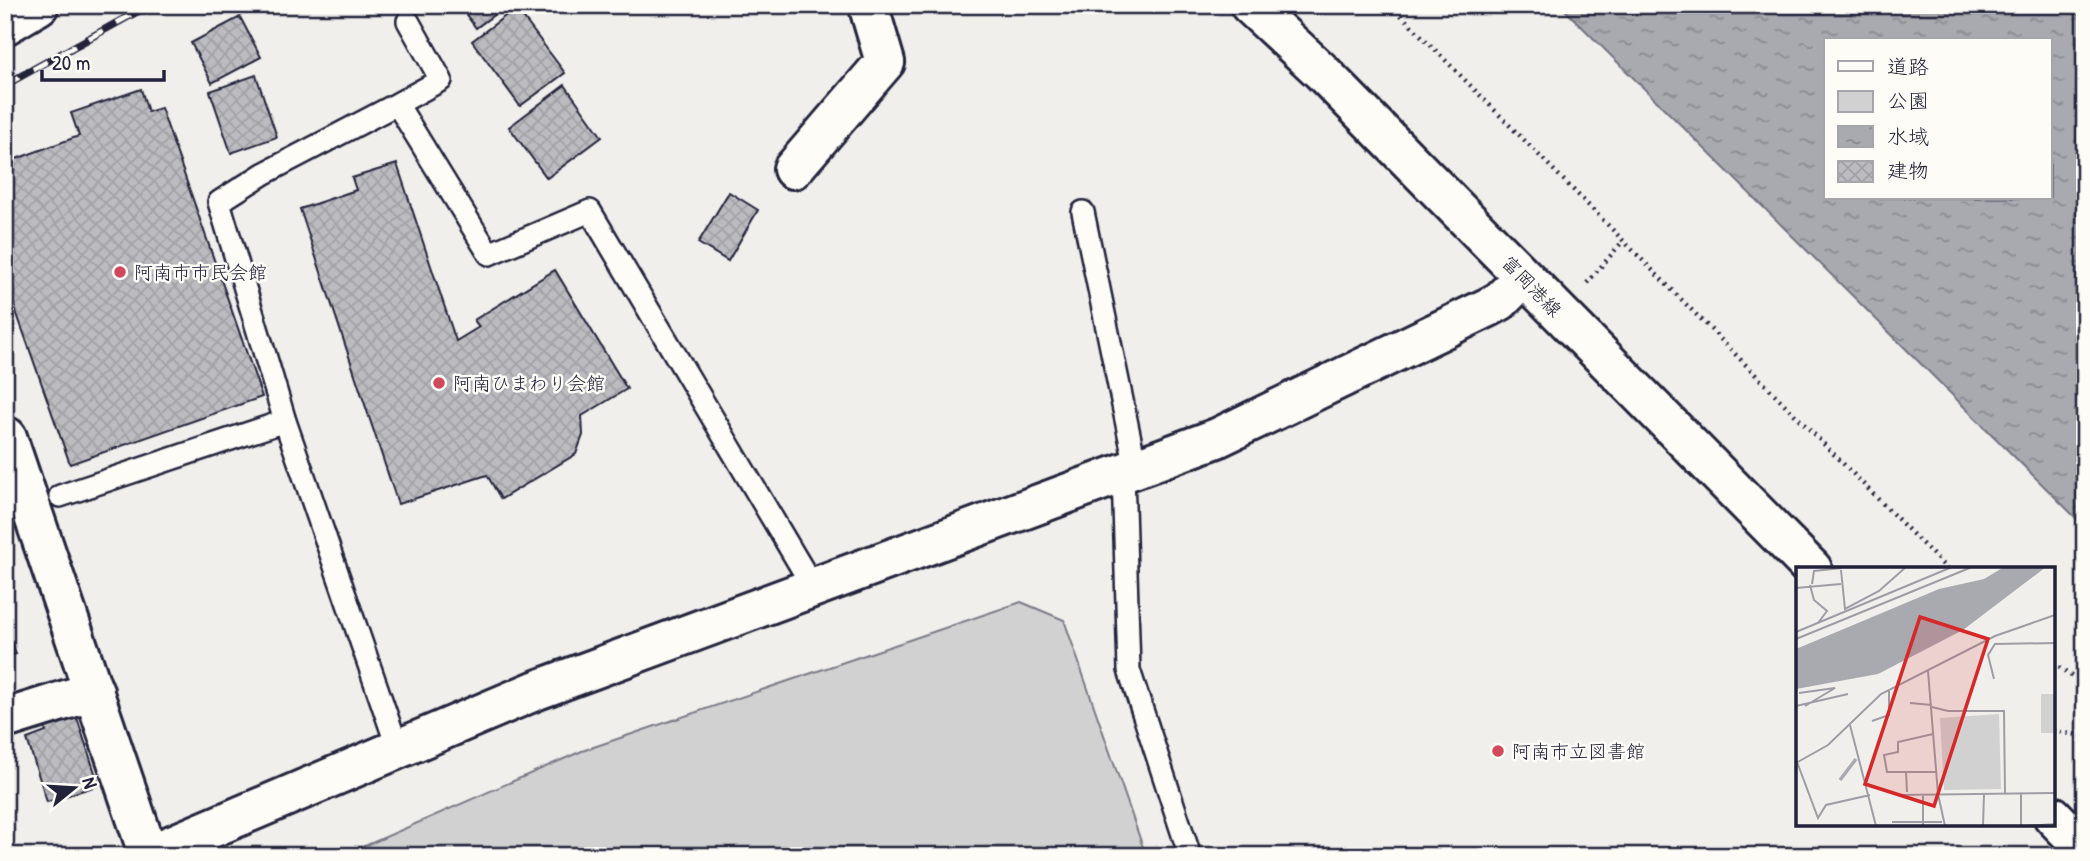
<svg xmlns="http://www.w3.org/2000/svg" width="2090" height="861" font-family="'Patrick Hand','Klee One',sans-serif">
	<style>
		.green { fill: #d2d1d1; stroke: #7a7a86; stroke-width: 2 }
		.water { fill: url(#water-ripples); stroke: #737381; stroke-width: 2; fill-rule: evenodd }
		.building { fill: url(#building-cross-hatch); stroke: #22223b; stroke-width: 2 }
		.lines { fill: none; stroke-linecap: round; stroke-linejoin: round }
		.service-casing { stroke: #22223b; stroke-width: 26 }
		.minor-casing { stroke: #22223b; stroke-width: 44 }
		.tertiary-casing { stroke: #22223b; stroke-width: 44 }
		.primary-casing { stroke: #22223b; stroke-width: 44 }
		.path { stroke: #22223b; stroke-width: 4.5; stroke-dasharray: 2 5; stroke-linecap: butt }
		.service { stroke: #fdfcf7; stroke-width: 21 }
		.minor { stroke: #fdfcf7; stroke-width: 38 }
		.tertiary { stroke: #fdfcf7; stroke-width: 38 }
		.primary { stroke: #fdfcf7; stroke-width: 38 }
		.rail-casing { stroke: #22223b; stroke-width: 8 }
		.rail { stroke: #fdfcf7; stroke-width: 5; stroke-dasharray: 16; stroke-linecap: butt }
		.poi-dot { fill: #d1495b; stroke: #fdfcf7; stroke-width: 2.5 }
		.labels { text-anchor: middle; stroke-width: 5; stroke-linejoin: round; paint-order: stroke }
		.poi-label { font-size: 19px; fill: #22223b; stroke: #fdfcf7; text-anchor: start }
		.street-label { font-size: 19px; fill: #22223b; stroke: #fdfcf7 }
		.inset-river { fill: none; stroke: #a9a9b0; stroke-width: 3.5 }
		.inset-road { fill: none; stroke: #9e9da5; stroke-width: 2 }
		.view { fill: #d62828; fill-opacity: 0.15; stroke: #d62828; stroke-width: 3.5 }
		.inset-edge { fill: none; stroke: #22223b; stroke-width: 3.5 }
	</style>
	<defs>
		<pattern id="water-ripples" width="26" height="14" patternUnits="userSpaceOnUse" patternTransform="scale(1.75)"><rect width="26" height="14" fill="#a9a9b0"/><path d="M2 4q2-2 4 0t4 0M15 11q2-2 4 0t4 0" fill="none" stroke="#898990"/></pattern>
		<pattern id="building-cross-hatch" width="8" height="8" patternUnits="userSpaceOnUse" patternTransform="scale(1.75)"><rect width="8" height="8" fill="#bcbcc0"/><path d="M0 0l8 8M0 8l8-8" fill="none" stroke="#a1a1a6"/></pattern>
	</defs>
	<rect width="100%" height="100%" fill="#f0efec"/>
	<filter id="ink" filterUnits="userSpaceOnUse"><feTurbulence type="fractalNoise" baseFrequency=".0143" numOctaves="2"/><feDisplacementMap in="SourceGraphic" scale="14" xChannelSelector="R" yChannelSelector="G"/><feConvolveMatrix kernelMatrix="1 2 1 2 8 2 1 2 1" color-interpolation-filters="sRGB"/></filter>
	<g filter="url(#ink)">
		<path class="green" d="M 1021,602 L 1064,620 L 1146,856 L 342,856 L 582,751 Z"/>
		<path class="water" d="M 1560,5 L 2085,5 L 2085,527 ZM 1826,40 L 2050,40 L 2050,198 L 1826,198 Z"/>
		<path class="building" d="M 459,5 L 507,5 L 476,28 Z
			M 516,8 L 565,73 L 520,106 L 472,41 Z
			M 240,17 L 261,57 L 212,83 L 191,43 Z
			M 256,75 L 277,137 L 231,153 L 210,91 Z
			M 565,85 L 602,137 L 547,178 L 509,127 Z
			M 141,89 L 148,112 L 161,108 L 262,397 L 70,464 L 5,280 L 5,163 L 79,136 L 71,113 Z
			M 397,164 L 456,341 L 479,327 L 474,320 L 555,270 L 627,389 L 582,416 L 583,435 L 576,454 L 501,499 L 487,475 L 398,504 L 300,209 L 356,190 L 352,178 Z
			M 729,192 L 758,210 L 728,261 L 698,243 Z
			M 5,621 L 16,654 L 5,657 Z
			M 75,712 L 99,785 L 47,802 L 27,739 L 46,732 L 43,723 Z"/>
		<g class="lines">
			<defs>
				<path id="service" d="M 397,104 L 441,80 L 408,21
					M 1083,212 L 1136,468
					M 285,421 L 219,202 L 263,174 L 397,104 L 489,254 L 590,211 L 813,587
					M 1123,473 L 1129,670 L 1190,856
					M 60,496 L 285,421 L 398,749"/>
				<path id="minor" d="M 5,25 L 39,5
					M 793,169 L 885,62 L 870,11
					M 7,437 L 149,856
					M 5,719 L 94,691"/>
				<path id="tertiary" d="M 146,856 L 537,690 L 1217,438 L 1489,307 L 1500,301 L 1523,278"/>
				<path id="primary" d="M 1250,5 L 1321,71 L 1812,569
					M 2053,816 L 2085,849"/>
			</defs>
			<use href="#service" class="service-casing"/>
			<use href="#minor" class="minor-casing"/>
			<use href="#tertiary" class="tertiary-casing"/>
			<use href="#primary" class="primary-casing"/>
			<path class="path" d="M 1391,5 L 1947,569
				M 1587,283 L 1623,241
				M 2053,663 L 2085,686
				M 2053,731 L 2085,736"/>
			<use href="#service" class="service"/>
			<use href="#minor" class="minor"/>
			<use href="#tertiary" class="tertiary"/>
			<use href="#primary" class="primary"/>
			<defs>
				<path id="rail" d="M 5,85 L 149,5"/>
			</defs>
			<use href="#rail" class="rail-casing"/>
			<use href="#rail" class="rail"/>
		</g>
	</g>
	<g class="poi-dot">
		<circle cx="120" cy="272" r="7"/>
		<circle cx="439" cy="383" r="7"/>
		<circle cx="1498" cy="751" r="7"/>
	</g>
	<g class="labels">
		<g class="poi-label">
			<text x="134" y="279">阿南市市民会館</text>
			<text x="453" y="390">阿南ひまわり会館</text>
			<text x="1512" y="758">阿南市立図書館</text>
		</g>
		<g class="street-label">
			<text transform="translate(1532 286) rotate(46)" y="7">富岡港線</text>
		</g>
	</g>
	<g transform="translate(1796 567)">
		<rect width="259" height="259" fill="#f0efec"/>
		<path d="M 245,127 L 259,127 L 259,166 L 245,166 ZM 203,147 L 205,222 L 148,223 L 144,151 Z" fill="#d2d1d1"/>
		<path d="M 208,0 L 250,0 L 167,63 L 82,107 L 0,122 L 0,82 L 143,22 L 188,12 Z" fill="#a9a9b0"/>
		<path class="inset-river" d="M 44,213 L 60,192"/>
		<path class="inset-road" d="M 45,3 L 49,42 L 83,24 L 110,0M 16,17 L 18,4 L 46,1M 14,18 L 18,33 L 31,44 L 22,56M 0,21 L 45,17M 0,65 L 156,0M 0,72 L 176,0M 132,104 L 142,227 L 149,259M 198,112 L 192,88 L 199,77 L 259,76M 3,126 L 39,121 L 9,139M 114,136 L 136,138M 0,139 L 52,127M 136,140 L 152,144 L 208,144 L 209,227M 76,154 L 93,148 L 93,124M 54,158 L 80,259M 1,195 L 22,251 L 30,238 L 74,228M 0,196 L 32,178 L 85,127 L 199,69 L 259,48M 110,205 L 91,205 L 88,188 L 102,185 L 102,175 L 137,167M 111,225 L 110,205 L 140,205M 225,227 L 225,259M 104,228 L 259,226M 96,255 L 146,255M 127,259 L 127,227M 187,259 L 188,227M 230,259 L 259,257"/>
		<path class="view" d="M 124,50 L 192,72 L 138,239 L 69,217 Z"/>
		<rect width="259" height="259" class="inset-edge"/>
	</g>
	<rect width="2090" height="861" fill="none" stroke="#fdfcf7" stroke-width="28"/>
	<rect x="14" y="14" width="2062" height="833" fill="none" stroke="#22223b" stroke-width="2.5" filter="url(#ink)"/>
	<rect x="1824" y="38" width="228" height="161" fill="#fdfcf7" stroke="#a5a5ac" stroke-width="2"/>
	<rect x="1838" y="61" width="35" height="10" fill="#fdfcf7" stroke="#a5a5ac" stroke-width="2"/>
	<text x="1887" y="74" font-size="21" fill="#22223b">道路</text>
	<rect x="1838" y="91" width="35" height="21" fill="#d2d1d1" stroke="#a5a5ac" stroke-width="2"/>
	<text x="1887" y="108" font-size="21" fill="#22223b">公園</text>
	<rect x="1838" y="126" width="35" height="21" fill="url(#water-ripples)" stroke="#a5a5ac" stroke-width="2"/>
	<text x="1887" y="144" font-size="21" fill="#22223b">水域</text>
	<rect x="1838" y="161" width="35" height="21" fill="url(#building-cross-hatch)" stroke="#a5a5ac" stroke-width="2"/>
	<text x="1887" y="178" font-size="21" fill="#22223b">建物</text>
	<g transform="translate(74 788) rotate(72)" stroke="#fdfcf7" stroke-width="5" paint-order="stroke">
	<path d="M0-5L12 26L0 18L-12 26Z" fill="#22223b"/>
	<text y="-10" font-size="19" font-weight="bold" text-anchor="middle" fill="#22223b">N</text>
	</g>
	<path d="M42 70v10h122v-10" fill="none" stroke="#22223b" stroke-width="3.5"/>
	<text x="52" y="70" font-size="21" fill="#22223b" stroke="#fdfcf7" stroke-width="5" paint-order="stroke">20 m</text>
</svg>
